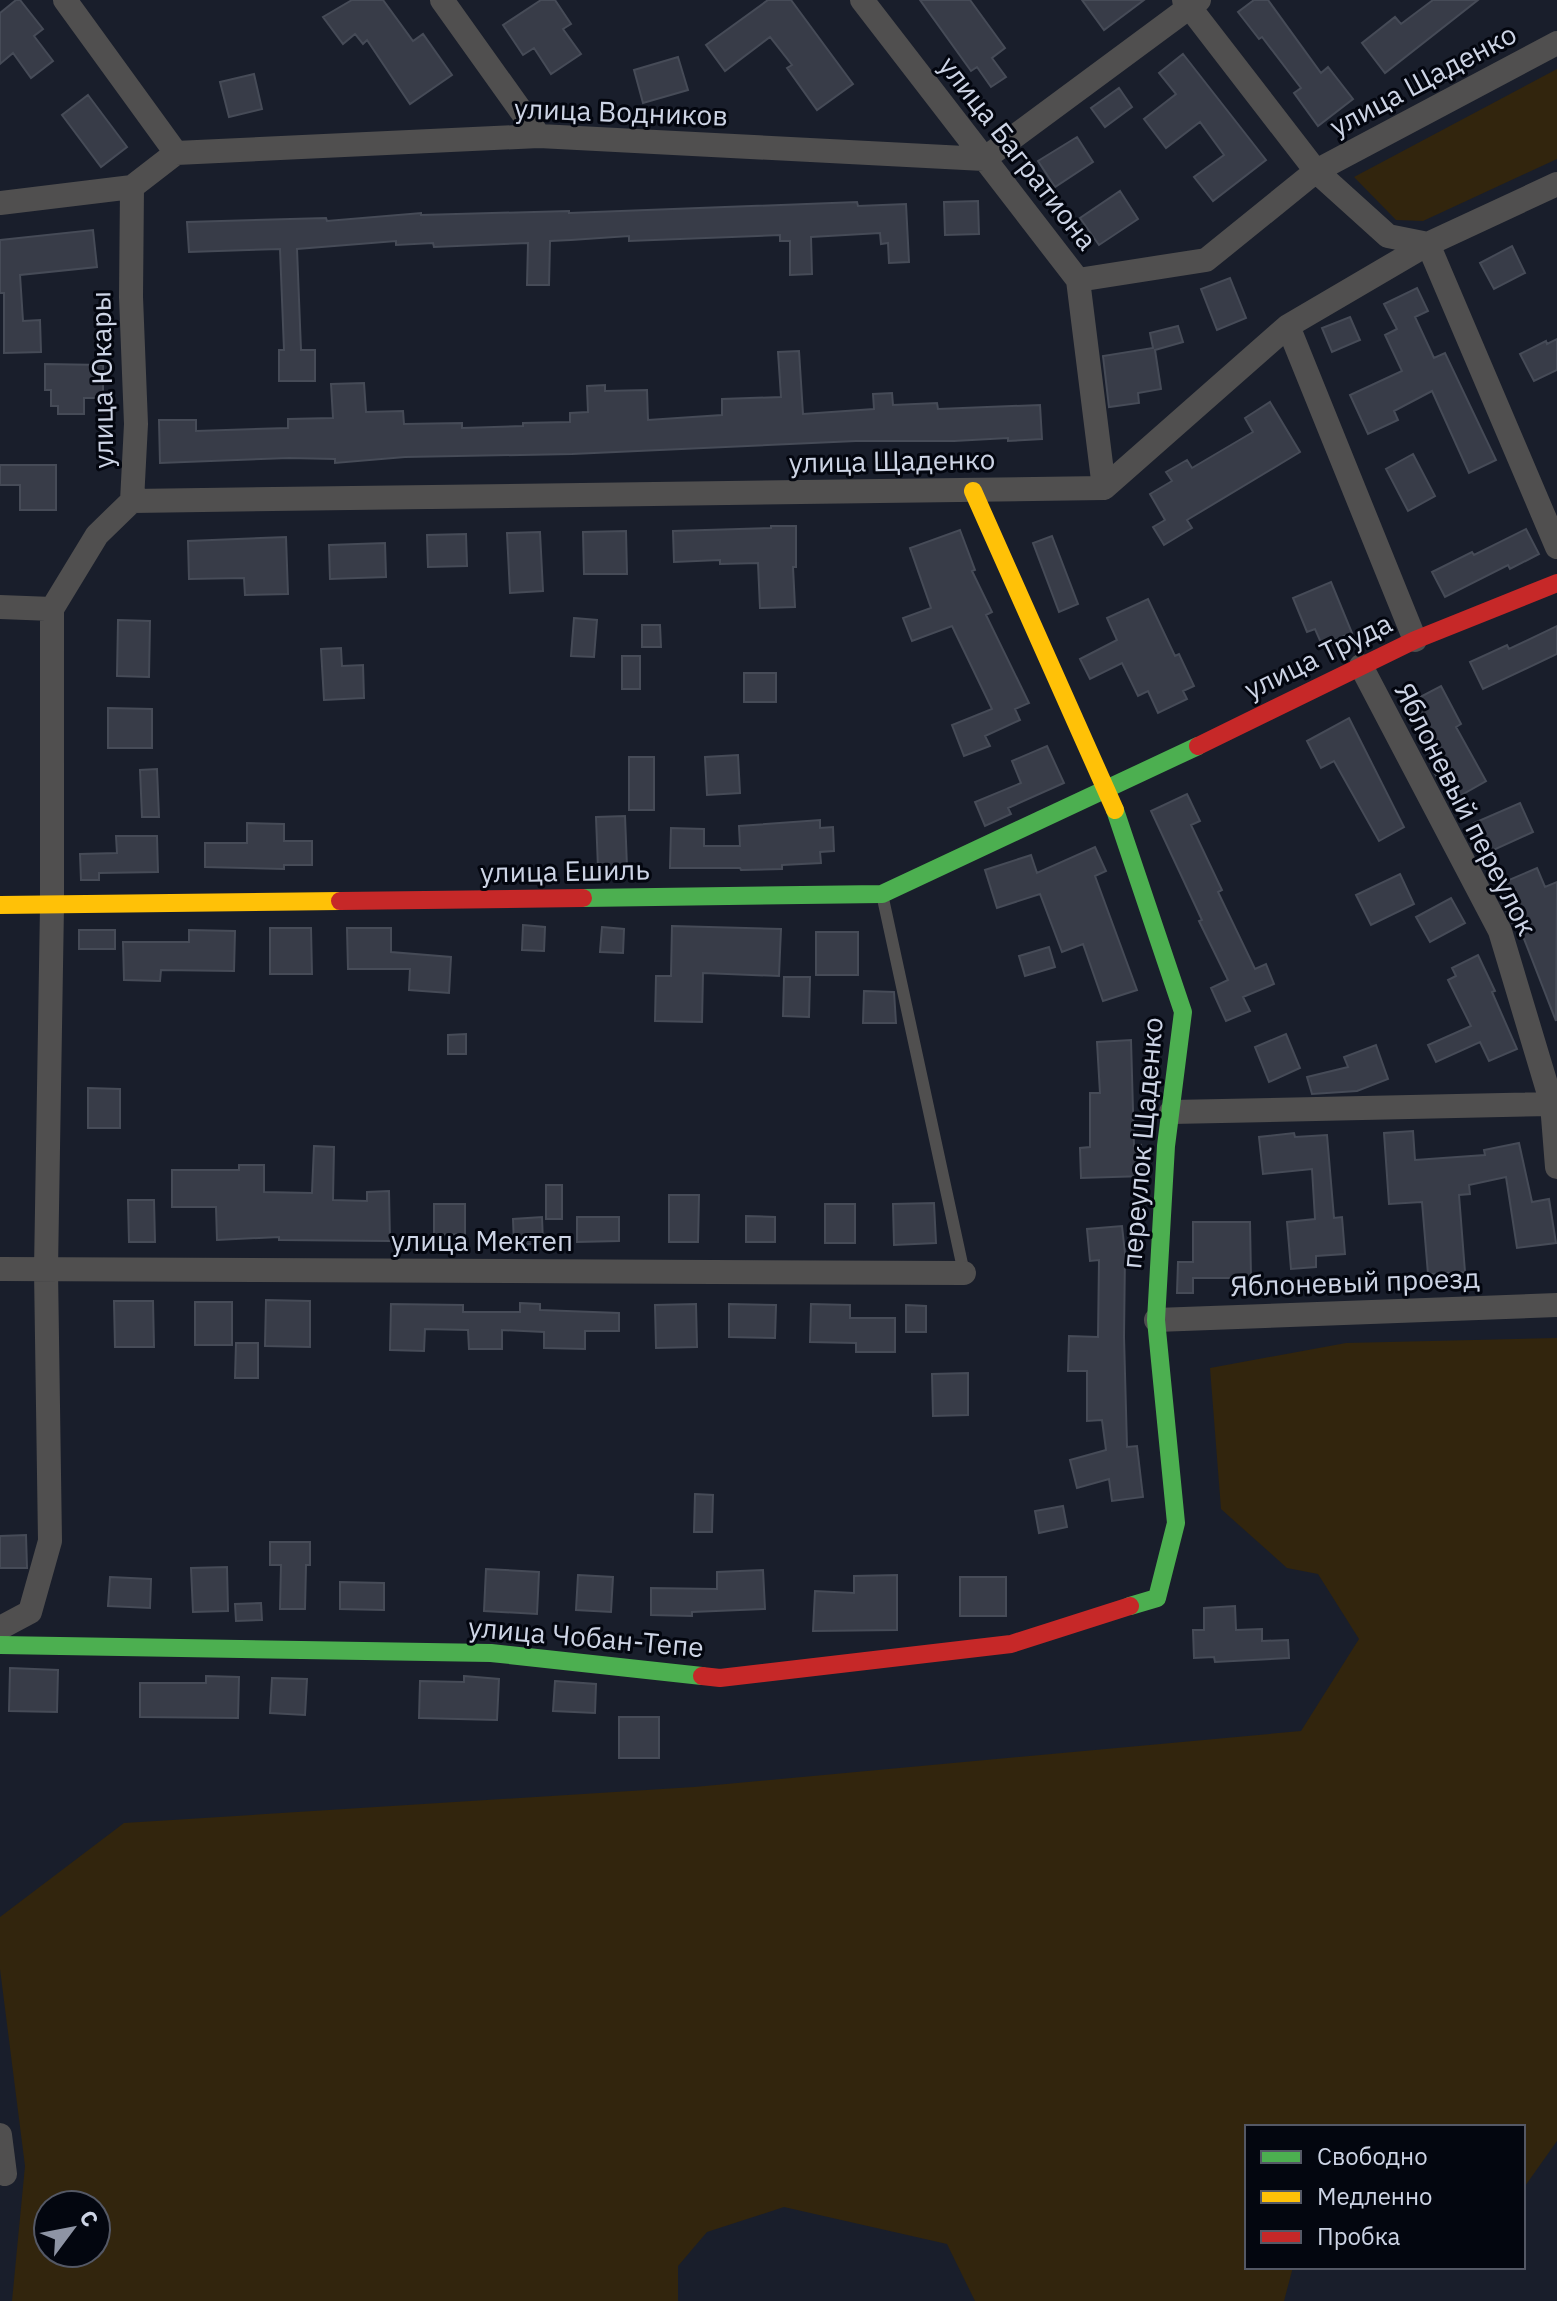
<svg xmlns="http://www.w3.org/2000/svg" width="1557" height="2301" font-family="'IBM Plex Sans',sans-serif">
	<style>
		.green { fill: #32250d; fill-rule: evenodd }
		.building { fill: #383c48; stroke: #464b57; stroke-width: 2 }
		.lines { fill: none; stroke-linecap: round; stroke-linejoin: round }
		.lane { stroke: #504f4f; stroke-width: 12 }
		.street { stroke: #504f4f; stroke-width: 24 }
		.fast { stroke: #4caf50; stroke-width: 18 }
		.slow { stroke: #ffc107; stroke-width: 18 }
		.jam { stroke: #c62828; stroke-width: 18 }
		.labels { text-anchor: middle; stroke-width: 6; stroke-linejoin: round; paint-order: stroke }
		.street-label { font-size: 28px; fill: #cdd4e5; stroke: #03060f }
	</style>
	<rect width="100%" height="100%" fill="#191e2b"/>
	<path class="green" d="M 1557,69 L 1557,159 L 1423,221 L 1396,220 L 1354,177 Z
		M 1557,1338 L 1557,2141 L 1523,2189 L 1523,2127 L 1247,2127 L 1247,2267 L 1293,2267 L 1284,2301 L 975,2301 L 947,2244 L 784,2207 L 707,2232 L 678,2266 L 678,2301 L 12,2301 L 25,2166 L 0,1969 L 0,1917 L 124,1823 L 694,1787 L 1301,1731 L 1359,1639 L 1318,1574 L 1287,1568 L 1221,1509 L 1210,1368 L 1346,1343 ZM 48,2205 L 96,2205 L 96,2253 L 48,2253 Z"/>
	<path class="building" d="M 16,0 L 20,0 L 43,29 L 34,36 L 53,61 L 31,78 L 13,53 L 0,64 L 0,13 Z
		M 352,0 L 383,0 L 413,41 L 423,34 L 452,75 L 410,104 L 367,40 L 363,44 L 355,34 L 343,44 L 323,17 Z
		M 541,0 L 555,0 L 571,24 L 563,29 L 581,54 L 551,74 L 534,48 L 523,55 L 503,25 Z
		M 768,0 L 791,0 L 853,84 L 817,110 L 787,68 L 792,65 L 770,37 L 725,71 L 706,45 Z
		M 920,0 L 970,0 L 1005,48 L 992,58 L 1006,77 L 991,87 L 977,67 L 971,71 Z
		M 1082,0 L 1144,0 L 1104,30 Z
		M 1254,0 L 1268,0 L 1321,73 L 1328,67 L 1353,99 L 1318,126 L 1294,93 L 1301,88 L 1262,37 L 1259,39 L 1238,12 Z
		M 1433,0 L 1478,0 L 1385,73 L 1362,43 L 1395,17 L 1401,24 Z
		M 1183,54 L 1266,160 L 1213,201 L 1194,177 L 1224,155 L 1200,122 L 1166,148 L 1144,119 L 1176,94 L 1159,73 Z
		M 678,57 L 688,90 L 643,103 L 634,70 Z
		M 254,74 L 262,109 L 229,117 L 220,82 Z
		M 1119,88 L 1132,107 L 1105,127 L 1091,108 Z
		M 88,95 L 127,147 L 101,167 L 62,115 Z
		M 1077,137 L 1093,162 L 1055,187 L 1038,161 Z
		M 1120,191 L 1138,219 L 1099,245 L 1080,218 Z
		M 978,201 L 979,234 L 945,235 L 944,202 Z
		M 857,202 L 858,206 L 906,204 L 909,262 L 889,263 L 888,243 L 881,244 L 880,233 L 811,237 L 812,274 L 790,275 L 790,241 L 780,241 L 780,235 L 629,241 L 629,236 L 571,240 L 550,241 L 549,285 L 527,285 L 528,243 L 434,247 L 433,243 L 396,245 L 396,241 L 297,249 L 301,350 L 315,350 L 315,381 L 279,381 L 279,350 L 284,350 L 280,249 L 189,252 L 187,222 L 326,218 L 327,221 L 421,213 L 421,215 L 569,211 L 569,213 Z
		M 93,230 L 97,267 L 20,275 L 23,321 L 40,320 L 41,352 L 4,353 L 4,293 L 0,293 L 0,240 Z
		M 1512,246 L 1525,273 L 1494,289 L 1480,263 Z
		M 1230,278 L 1246,318 L 1217,330 L 1201,289 Z
		M 1417,288 L 1428,311 L 1415,317 L 1434,358 L 1445,353 L 1496,460 L 1469,473 L 1432,391 L 1394,411 L 1398,420 L 1368,434 L 1350,395 L 1402,371 L 1385,335 L 1397,329 L 1384,304 Z
		M 1350,317 L 1360,340 L 1332,352 L 1322,328 Z
		M 1178,326 L 1183,342 L 1155,350 L 1161,389 L 1138,393 L 1139,403 L 1109,407 L 1103,356 L 1153,348 L 1150,333 Z
		M 1557,339 L 1557,370 L 1534,381 L 1520,354 L 1546,341 L 1547,344 Z
		M 799,351 L 803,414 L 874,409 L 873,394 L 892,393 L 893,405 L 937,403 L 938,409 L 1040,405 L 1042,439 L 1008,441 L 1008,438 L 954,441 L 856,441 L 572,454 L 405,457 L 335,463 L 335,459 L 289,458 L 160,463 L 159,420 L 196,420 L 196,431 L 288,428 L 288,419 L 333,418 L 331,384 L 364,383 L 366,412 L 403,411 L 404,424 L 462,423 L 462,428 L 523,426 L 523,423 L 570,422 L 570,413 L 588,412 L 587,386 L 605,385 L 605,391 L 647,390 L 648,420 L 722,415 L 722,399 L 781,397 L 778,352 Z
		M 45,364 L 103,365 L 103,398 L 84,398 L 84,414 L 58,414 L 58,406 L 51,406 L 51,390 L 45,390 Z
		M 1270,402 L 1300,452 L 1187,520 L 1192,528 L 1164,545 L 1153,527 L 1165,520 L 1150,494 L 1172,481 L 1166,472 L 1187,460 L 1192,468 L 1253,432 L 1245,418 Z
		M 1413,454 L 1435,496 L 1408,511 L 1386,469 Z
		M 0,465 L 56,465 L 56,510 L 20,510 L 20,485 L 0,485 Z
		M 771,526 L 796,526 L 796,567 L 793,567 L 795,607 L 760,608 L 758,563 L 720,564 L 720,560 L 674,562 L 673,531 L 771,528 Z
		M 1526,529 L 1539,554 L 1510,569 L 1508,565 L 1445,597 L 1432,572 L 1472,552 L 1474,555 Z
		M 960,530 L 975,570 L 972,571 L 992,612 L 986,615 L 1029,703 L 1015,709 L 1020,720 L 985,736 L 990,746 L 964,756 L 952,725 L 992,709 L 952,626 L 912,641 L 903,618 L 931,608 L 910,548 Z
		M 626,531 L 627,574 L 584,574 L 583,532 Z
		M 540,532 L 543,591 L 510,593 L 507,533 Z
		M 466,534 L 467,566 L 428,567 L 427,535 Z
		M 1052,536 L 1078,604 L 1059,612 L 1033,543 Z
		M 286,537 L 288,594 L 245,595 L 244,578 L 189,579 L 188,541 Z
		M 385,543 L 386,577 L 330,579 L 329,545 Z
		M 1331,582 L 1352,633 L 1322,645 L 1315,629 L 1307,632 L 1293,598 Z
		M 1148,599 L 1175,656 L 1179,654 L 1194,686 L 1183,691 L 1187,699 L 1158,713 L 1148,691 L 1138,696 L 1122,663 L 1090,679 L 1080,659 L 1117,640 L 1107,618 Z
		M 574,618 L 597,620 L 594,657 L 571,656 Z
		M 118,620 L 150,621 L 149,677 L 117,676 Z
		M 642,625 L 660,625 L 661,647 L 642,647 Z
		M 1557,626 L 1557,654 L 1483,689 L 1470,662 L 1507,645 L 1509,649 Z
		M 341,648 L 342,666 L 363,665 L 364,698 L 324,700 L 321,649 Z
		M 622,656 L 640,656 L 640,689 L 622,689 Z
		M 744,673 L 776,673 L 776,702 L 744,702 Z
		M 1441,686 L 1461,724 L 1456,727 L 1486,781 L 1451,801 L 1434,772 L 1439,769 L 1405,705 Z
		M 108,708 L 152,709 L 152,748 L 108,748 Z
		M 1349,718 L 1404,827 L 1379,841 L 1334,761 L 1321,768 L 1307,741 Z
		M 1047,746 L 1064,783 L 1008,808 L 1011,814 L 985,826 L 975,802 L 1021,783 L 1012,761 Z
		M 738,755 L 740,793 L 707,795 L 705,757 Z
		M 629,757 L 654,757 L 654,810 L 629,810 Z
		M 157,769 L 159,817 L 142,817 L 140,770 Z
		M 1187,794 L 1200,821 L 1191,825 L 1222,890 L 1218,892 L 1255,969 L 1266,964 L 1274,984 L 1243,997 L 1250,1011 L 1226,1021 L 1211,988 L 1228,980 L 1199,921 L 1202,920 L 1151,811 Z
		M 1520,803 L 1533,832 L 1487,853 L 1474,823 Z
		M 625,816 L 627,867 L 598,868 L 596,817 Z
		M 820,820 L 820,828 L 833,827 L 834,851 L 820,852 L 821,863 L 782,865 L 782,869 L 741,870 L 740,868 L 670,868 L 671,828 L 704,829 L 704,846 L 740,846 L 739,826 Z
		M 247,823 L 284,824 L 284,841 L 312,841 L 312,865 L 284,865 L 284,869 L 205,867 L 205,843 L 247,843 Z
		M 116,836 L 157,836 L 158,872 L 99,873 L 99,880 L 81,880 L 80,854 L 117,853 Z
		M 1095,847 L 1106,871 L 1095,876 L 1137,990 L 1103,1001 L 1083,944 L 1062,952 L 1040,894 L 997,908 L 985,870 L 1031,855 L 1037,873 Z
		M 1537,868 L 1545,887 L 1557,882 L 1556,1021 L 1519,926 L 1515,928 L 1503,905 L 1510,902 L 1502,883 Z
		M 1400,874 L 1414,904 L 1371,925 L 1356,895 Z
		M 1451,898 L 1465,923 L 1430,942 L 1416,917 Z
		M 523,925 L 545,927 L 544,951 L 522,950 Z
		M 672,926 L 781,929 L 779,976 L 703,973 L 702,1022 L 655,1021 L 656,976 L 671,976 Z
		M 602,927 L 624,929 L 623,953 L 600,952 Z
		M 270,928 L 311,928 L 312,974 L 270,974 Z
		M 347,928 L 391,928 L 391,952 L 451,957 L 449,993 L 409,990 L 410,969 L 348,969 Z
		M 79,930 L 115,930 L 115,949 L 79,949 Z
		M 189,930 L 235,931 L 234,971 L 161,970 L 160,981 L 124,980 L 123,942 L 189,942 Z
		M 816,932 L 858,932 L 858,975 L 816,975 Z
		M 1049,947 L 1055,967 L 1025,976 L 1019,956 Z
		M 1478,955 L 1495,991 L 1492,992 L 1517,1049 L 1489,1061 L 1480,1042 L 1436,1062 L 1428,1045 L 1471,1026 L 1448,980 L 1456,976 L 1452,968 Z
		M 784,977 L 810,977 L 809,1017 L 783,1016 Z
		M 864,991 L 894,992 L 896,1023 L 863,1023 Z
		M 466,1034 L 466,1054 L 448,1054 L 448,1035 Z
		M 1286,1034 L 1300,1068 L 1269,1082 L 1255,1047 Z
		M 1131,1040 L 1134,1146 L 1141,1145 L 1142,1154 L 1147,1154 L 1145,1176 L 1081,1178 L 1080,1148 L 1090,1147 L 1090,1093 L 1100,1093 L 1097,1042 Z
		M 1376,1045 L 1388,1079 L 1357,1091 L 1312,1094 L 1307,1077 L 1348,1067 L 1344,1057 Z
		M 88,1088 L 120,1089 L 120,1128 L 88,1128 Z
		M 1413,1131 L 1415,1160 L 1485,1155 L 1484,1150 L 1519,1143 L 1532,1202 L 1549,1199 L 1556,1243 L 1517,1248 L 1506,1177 L 1469,1185 L 1470,1194 L 1459,1195 L 1465,1272 L 1428,1274 L 1422,1202 L 1389,1204 L 1384,1133 Z
		M 1294,1133 L 1295,1137 L 1327,1135 L 1334,1218 L 1342,1217 L 1345,1254 L 1316,1256 L 1316,1267 L 1291,1269 L 1287,1222 L 1315,1219 L 1312,1169 L 1263,1174 L 1259,1137 Z
		M 314,1146 L 334,1147 L 333,1200 L 367,1201 L 367,1192 L 389,1191 L 390,1241 L 279,1240 L 279,1237 L 217,1240 L 216,1207 L 172,1207 L 172,1170 L 239,1170 L 239,1165 L 264,1165 L 264,1192 L 312,1193 Z
		M 546,1185 L 562,1185 L 562,1219 L 546,1219 Z
		M 669,1195 L 699,1195 L 698,1242 L 669,1242 Z
		M 128,1200 L 154,1200 L 155,1242 L 129,1242 Z
		M 934,1203 L 936,1243 L 894,1245 L 893,1204 Z
		M 434,1204 L 465,1204 L 465,1234 L 434,1235 Z
		M 825,1204 L 855,1204 L 855,1243 L 825,1243 Z
		M 746,1216 L 775,1217 L 775,1242 L 746,1242 Z
		M 542,1217 L 543,1243 L 514,1245 L 513,1219 Z
		M 577,1217 L 619,1217 L 619,1241 L 577,1242 Z
		M 1193,1222 L 1250,1222 L 1251,1278 L 1193,1278 L 1193,1293 L 1177,1293 L 1178,1262 L 1193,1262 Z
		M 1122,1226 L 1125,1253 L 1124,1337 L 1127,1447 L 1137,1446 L 1143,1497 L 1112,1501 L 1109,1479 L 1077,1488 L 1070,1460 L 1106,1450 L 1102,1420 L 1087,1421 L 1087,1371 L 1068,1371 L 1069,1336 L 1098,1337 L 1099,1260 L 1090,1261 L 1087,1229 Z
		M 266,1300 L 310,1301 L 310,1347 L 265,1346 Z
		M 114,1301 L 153,1301 L 154,1347 L 115,1347 Z
		M 195,1302 L 232,1302 L 232,1345 L 195,1345 Z
		M 520,1303 L 540,1304 L 540,1310 L 619,1313 L 619,1331 L 585,1331 L 585,1349 L 544,1348 L 544,1332 L 502,1330 L 502,1349 L 469,1349 L 468,1330 L 425,1329 L 424,1351 L 390,1350 L 391,1304 L 463,1305 L 463,1312 L 520,1312 Z
		M 696,1304 L 697,1347 L 656,1348 L 655,1305 Z
		M 729,1304 L 776,1305 L 775,1338 L 729,1337 Z
		M 811,1304 L 850,1305 L 850,1318 L 895,1318 L 895,1352 L 856,1352 L 856,1343 L 810,1342 Z
		M 906,1305 L 926,1306 L 926,1332 L 906,1332 Z
		M 236,1343 L 258,1343 L 258,1378 L 235,1378 Z
		M 968,1373 L 968,1415 L 933,1416 L 932,1374 Z
		M 695,1494 L 713,1495 L 712,1532 L 694,1532 Z
		M 1063,1506 L 1067,1527 L 1039,1533 L 1035,1511 Z
		M 26,1535 L 27,1568 L 0,1568 L 0,1536 Z
		M 270,1542 L 310,1542 L 310,1565 L 306,1565 L 305,1609 L 280,1609 L 281,1565 L 270,1565 Z
		M 227,1567 L 228,1611 L 193,1612 L 191,1568 Z
		M 486,1569 L 539,1572 L 537,1614 L 484,1611 Z
		M 763,1570 L 765,1609 L 692,1612 L 692,1616 L 651,1615 L 651,1588 L 717,1589 L 717,1572 Z
		M 578,1575 L 613,1577 L 611,1612 L 576,1610 Z
		M 897,1575 L 897,1630 L 813,1631 L 815,1591 L 854,1593 L 854,1576 Z
		M 110,1577 L 151,1579 L 150,1608 L 108,1606 Z
		M 960,1577 L 1006,1577 L 1006,1616 L 960,1616 Z
		M 340,1582 L 384,1583 L 384,1610 L 340,1609 Z
		M 261,1603 L 262,1620 L 236,1621 L 235,1604 Z
		M 1235,1606 L 1236,1630 L 1262,1629 L 1262,1641 L 1288,1640 L 1289,1658 L 1215,1662 L 1214,1657 L 1194,1658 L 1193,1630 L 1204,1630 L 1204,1608 Z
		M 10,1668 L 58,1670 L 57,1712 L 9,1711 Z
		M 206,1676 L 239,1677 L 238,1718 L 140,1717 L 140,1683 L 206,1683 Z
		M 464,1676 L 499,1679 L 497,1720 L 419,1718 L 420,1681 L 464,1682 Z
		M 272,1678 L 307,1679 L 305,1715 L 270,1713 Z
		M 555,1681 L 596,1684 L 595,1713 L 553,1711 Z
		M 619,1717 L 659,1717 L 659,1758 L 619,1758 Z"/>
	<g class="lines">
		<path class="lane" d="M 882,894 L 964,1273"/>
		<path class="street" d="M 65,0 L 176,153
			M 442,0 L 539,136
			M 862,0 L 1078,280 L 1206,260 L 1316,171 L 1557,43
			M 1184,0 L 1316,171 L 1388,236 L 1428,244 L 1557,547
			M 0,203 L 132,187 L 176,153 L 539,136 L 984,159 L 1199,0
			M 1078,280 L 1104,488
			M 1288,326 L 1415,640
			M 132,501 L 1104,488 L 1288,326 L 1428,244 L 1557,184
			M 0,607 L 52,609
			M 1361,666 L 1500,931 L 1552,1104 L 1557,1167
			M 1171,1112 L 1552,1104
			M 0,1269 L 964,1273
			M 1156,1320 L 1557,1305
			M 0,1628 L 30,1612 L 50,1541 L 46,1270 L 52,906 L 52,609 L 97,535 L 132,501 L 136,424 L 131,297 L 132,187
			M 0,2135 L 5,2174 L 0,2172"/>
		<path class="fast" d="M 1115,810 L 1183,1012 L 1166,1146 L 1156,1320 L 1176,1523 L 1157,1598 L 1130,1606
			M 583,898 L 882,894 L 1198,746
			M 0,1645 L 491,1653 L 702,1676"/>
		<path class="slow" d="M 973,491 L 1115,810
			M 0,905 L 340,901"/>
		<path class="jam" d="M 1198,746 L 1415,640 L 1557,583
			M 340,901 L 583,898
			M 702,1676 L 720,1678 L 1011,1644 L 1130,1606"/>
	</g>
	<g class="labels">
		<g class="street-label">
			<text transform="translate(1423 80) rotate(-28)" y="10">улица Щаденко</text>
			<text transform="translate(621 112) rotate(2)" y="10">улица Водников</text>
			<text transform="translate(1018 153) rotate(52)" y="10">улица Багратиона</text>
			<text transform="translate(102 380) rotate(-91)" y="10">улица Юкары</text>
			<text transform="translate(892 461) rotate(-1)" y="10">улица Щаденко</text>
			<text transform="translate(1318 656) rotate(-26)" y="10">улица Труда</text>
			<text transform="translate(1466 809) rotate(63)" y="10">Яблоневый переулок</text>
			<text transform="translate(565 871) rotate(-1)" y="10">улица Ешиль</text>
			<text transform="translate(1142 1143) rotate(-85)" y="10">переулок Щаденко</text>
			<text x="482" y="1251">улица Мектеп</text>
			<text transform="translate(1355 1282) rotate(-2)" y="10">Яблоневый проезд</text>
			<text transform="translate(586 1637) rotate(5)" y="10">улица Чобан-Тепе</text>
		</g>
	</g>
	<rect x="1245" y="2125" width="280" height="144" fill="#03060f" stroke="#545865" stroke-width="2"/>
	<rect x="1261" y="2151" width="40" height="12" fill="#4caf50" stroke="#545865" stroke-width="2"/>
	<text x="1317" y="2165" font-size="24" fill="#cdd4e5">Свободно</text>
	<rect x="1261" y="2191" width="40" height="12" fill="#ffc107" stroke="#545865" stroke-width="2"/>
	<text x="1317" y="2205" font-size="24" fill="#cdd4e5">Медленно</text>
	<rect x="1261" y="2231" width="40" height="12" fill="#c62828" stroke="#545865" stroke-width="2"/>
	<text x="1317" y="2245" font-size="24" fill="#cdd4e5">Пробка</text>
	<g transform="translate(72 2229) rotate(58)"><circle r="38" fill="#03060f" stroke="#545865" stroke-width="2"/>
	<path d="M0-6L14 30L0 20L-14 30Z" fill="#8e94a4"/>
	<text y="-12" font-size="22" font-weight="bold" text-anchor="middle" fill="#cdd4e5">С</text>
	</g>
</svg>
